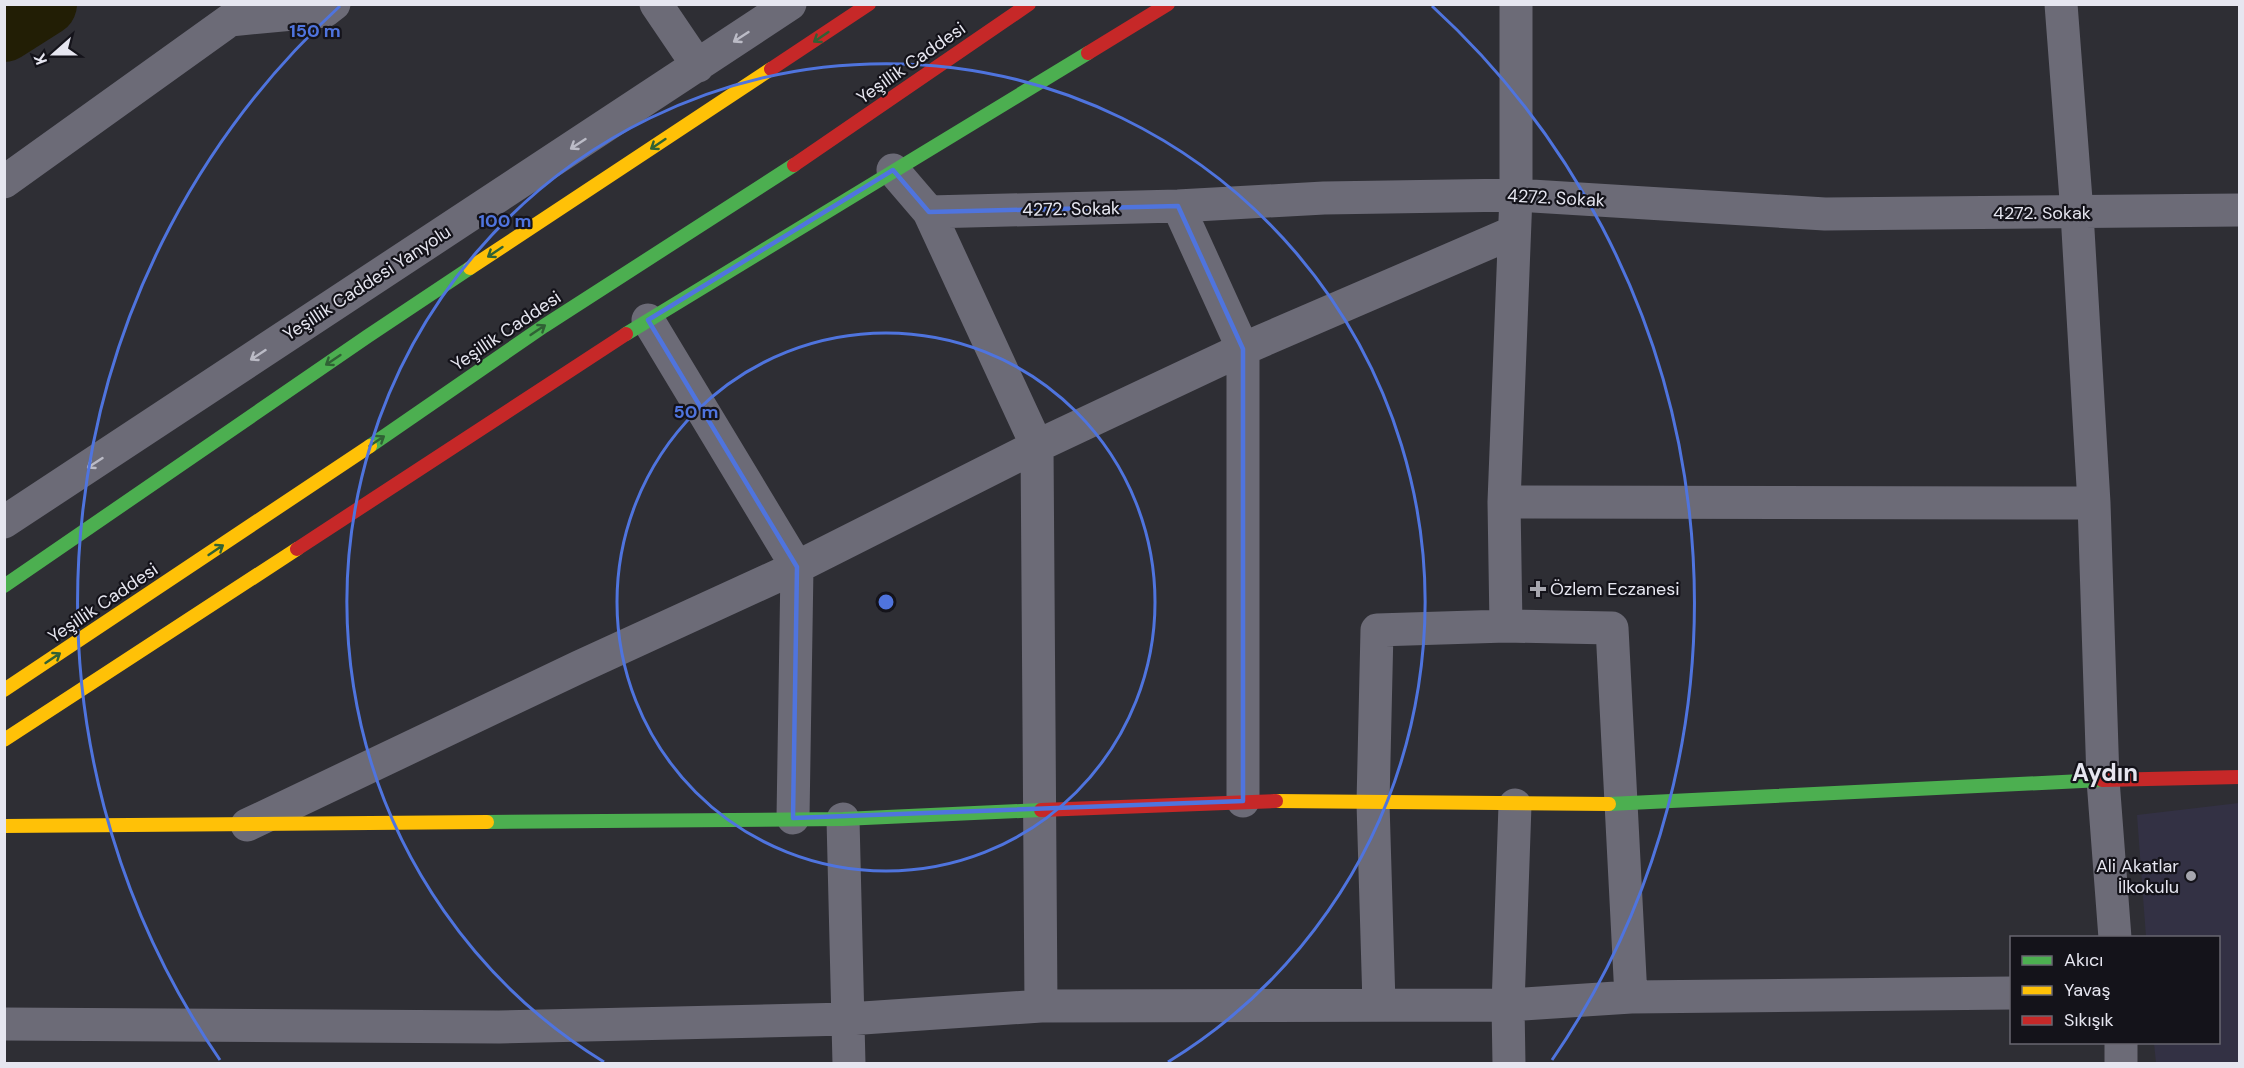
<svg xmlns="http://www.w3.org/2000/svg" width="2244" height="1068" font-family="'DM Sans',sans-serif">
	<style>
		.built { fill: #333144 }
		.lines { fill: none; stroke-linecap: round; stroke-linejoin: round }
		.river { stroke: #221e05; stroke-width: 64 }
		.street { stroke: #6c6b77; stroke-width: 33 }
		.fast { stroke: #4caf50; stroke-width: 14 }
		.slow { stroke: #ffc107; stroke-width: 14 }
		.jam { stroke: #c62828; stroke-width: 14 }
		.oneway { stroke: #bbbbc6 }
		.oneway2 { stroke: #306135 }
		.marked { fill: none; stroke: #4f74de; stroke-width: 4.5; stroke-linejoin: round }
		.ring { fill: none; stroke: #4f74de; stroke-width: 3 }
		.poi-dot { fill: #a6a6ae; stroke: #14131a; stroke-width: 2 }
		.labels { text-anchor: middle; stroke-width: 4.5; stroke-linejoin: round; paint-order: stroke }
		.street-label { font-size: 18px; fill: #e6e6f0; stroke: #14131a }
		.poi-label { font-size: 18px; fill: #e6e6f0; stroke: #14131a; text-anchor: start }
		.district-label { font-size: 24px; font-weight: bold; fill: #e6e6f0; stroke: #14131a }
		.centre { fill: #4f74de; stroke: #14131a; stroke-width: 3 }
		.ring-label { font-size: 18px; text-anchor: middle; font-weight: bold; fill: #4f74de; stroke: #14131a; stroke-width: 4.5; stroke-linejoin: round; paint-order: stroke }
	</style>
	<rect width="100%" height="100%" fill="#2e2e34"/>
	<path class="built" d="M 2239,803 L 2239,1063 L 2156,1063 L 2154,1043 L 2218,1042 L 2218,938 L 2146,937 L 2137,815 Z"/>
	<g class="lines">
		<path class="river" d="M 4,30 L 45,4"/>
		<path class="street" d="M 656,4 L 698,66
			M 2061,4 L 2077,213 L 2094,503 L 2103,780 L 2115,938
			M 893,170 L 929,212 L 1178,206 L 1324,198 L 1516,195 L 1825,214 L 2240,210
			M 4,182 L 230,20 L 325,11 L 334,4
			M 1178,206 L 1243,349 L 1243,801
			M 929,212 L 1037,446 L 1041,1006
			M 648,320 L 797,567 L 793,818
			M 1504,502 L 1516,195 L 1516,4
			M 4,522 L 790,4
			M 1506,626 L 1612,628 L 1631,997
			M 843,819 L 849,1064
			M 247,825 L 579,667 L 797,567 L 1037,446 L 1243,349 L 1514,232
			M 1379,1004 L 1373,803 L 1377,630 L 1506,626 L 1504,502 L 2094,503
			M 4,1024 L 499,1027 L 848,1019 L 1041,1006 L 1508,1005 L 1631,997 L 2012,993
			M 2121,1042 L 2121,1064
			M 1509,1064 L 1508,1005 L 1515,805"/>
		<path class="fast" d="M 626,334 L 1088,53
			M 370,446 L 544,326 L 794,165
			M 4,586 L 368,336 L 470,268
			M 1609,804 L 2102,780
			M 487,822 L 843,819 L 1041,810"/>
		<path class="slow" d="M 470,268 L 771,69
			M 4,690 L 370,446
			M 4,740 L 297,549
			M 1276,801 L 1609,804
			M 4,826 L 487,822"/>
		<path class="jam" d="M 1088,53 L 1168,4
			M 771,69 L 869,4
			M 794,165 L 1029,4
			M 297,549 L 626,334
			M 2102,780 L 2240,777
			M 1041,810 L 1276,801"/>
	</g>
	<defs><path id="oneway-shaft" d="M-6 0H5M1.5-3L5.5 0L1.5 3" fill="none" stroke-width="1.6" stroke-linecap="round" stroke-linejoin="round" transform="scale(1.5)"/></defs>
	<g class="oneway">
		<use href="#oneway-shaft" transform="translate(741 37) rotate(147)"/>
		<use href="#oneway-shaft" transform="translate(578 144) rotate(147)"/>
		<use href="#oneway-shaft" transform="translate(258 355) rotate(147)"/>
		<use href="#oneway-shaft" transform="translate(95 463) rotate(147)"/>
	</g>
	<g class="oneway2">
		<use href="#oneway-shaft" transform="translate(821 37) rotate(146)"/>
		<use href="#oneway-shaft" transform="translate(658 144) rotate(146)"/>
		<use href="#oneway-shaft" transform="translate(495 252) rotate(146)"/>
		<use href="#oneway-shaft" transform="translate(538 330) rotate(-34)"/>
		<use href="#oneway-shaft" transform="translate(333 360) rotate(146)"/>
		<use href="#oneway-shaft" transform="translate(377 441) rotate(-34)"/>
		<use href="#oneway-shaft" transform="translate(216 550) rotate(-34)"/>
		<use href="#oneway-shaft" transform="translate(53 658) rotate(-34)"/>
	</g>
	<path class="marked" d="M 893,170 L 929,212 L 1178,206 L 1243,349 L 1243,801 L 793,818 L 797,567 L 648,320 Z"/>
	<g class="ring">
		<circle cx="886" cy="602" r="269"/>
		<path d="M604 1062A539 539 0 1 1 1168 1062"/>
		<path d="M220 1060A808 808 0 0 1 340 6M1432 6A808 808 0 0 1 1552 1060"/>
	</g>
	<g class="poi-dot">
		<path d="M1535 580h6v6h6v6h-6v6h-6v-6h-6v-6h6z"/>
		<circle cx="2191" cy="876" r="6"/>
	</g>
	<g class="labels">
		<g class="street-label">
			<text transform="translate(911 63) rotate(-35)" y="6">Yeşillik Caddesi</text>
			<text transform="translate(1556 198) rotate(3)" y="6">4272. Sokak</text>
			<text transform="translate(1071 209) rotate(-1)" y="6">4272. Sokak</text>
			<text x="2042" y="219">4272. Sokak</text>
			<text transform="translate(367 283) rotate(-33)" y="6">Yeşillik Caddesi Yanyolu</text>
			<text transform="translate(506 331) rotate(-34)" y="6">Yeşillik Caddesi</text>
			<text transform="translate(103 603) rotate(-34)" y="6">Yeşillik Caddesi</text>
		</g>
		<g class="poi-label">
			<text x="1550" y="595">Özlem Eczanesi</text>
			<text x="2179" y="872" text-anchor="end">Ali Akatlar<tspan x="2179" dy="21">İlkokulu</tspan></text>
		</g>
		<g class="district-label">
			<text x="2105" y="781">Aydın</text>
		</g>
	</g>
	<circle cx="886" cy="602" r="9" class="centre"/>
	<g class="ring-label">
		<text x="315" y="37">150 m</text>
		<text x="505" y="227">100 m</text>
		<text x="696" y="418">50 m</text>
	</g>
	<rect width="2244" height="1068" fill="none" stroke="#e6e6f0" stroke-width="12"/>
	<rect x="2010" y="936" width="210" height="108" fill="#14131a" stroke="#686770" stroke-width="1.5"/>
	<rect x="2022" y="956" width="30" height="9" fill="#4caf50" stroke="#686770" stroke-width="1.5"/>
	<text x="2064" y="966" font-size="18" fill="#e6e6f0">Akıcı</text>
	<rect x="2022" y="986" width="30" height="9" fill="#ffc107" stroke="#686770" stroke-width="1.5"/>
	<text x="2064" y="996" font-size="18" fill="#e6e6f0">Yavaş</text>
	<rect x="2022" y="1016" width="30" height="9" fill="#c62828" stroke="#686770" stroke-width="1.5"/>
	<text x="2064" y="1026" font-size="18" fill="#e6e6f0">Sıkışık</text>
	<g transform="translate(54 54) rotate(249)" stroke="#14131a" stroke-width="4.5" paint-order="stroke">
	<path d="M0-4.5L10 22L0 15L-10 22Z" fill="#e6e6f0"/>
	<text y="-9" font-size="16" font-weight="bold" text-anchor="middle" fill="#e6e6f0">K</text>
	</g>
</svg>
